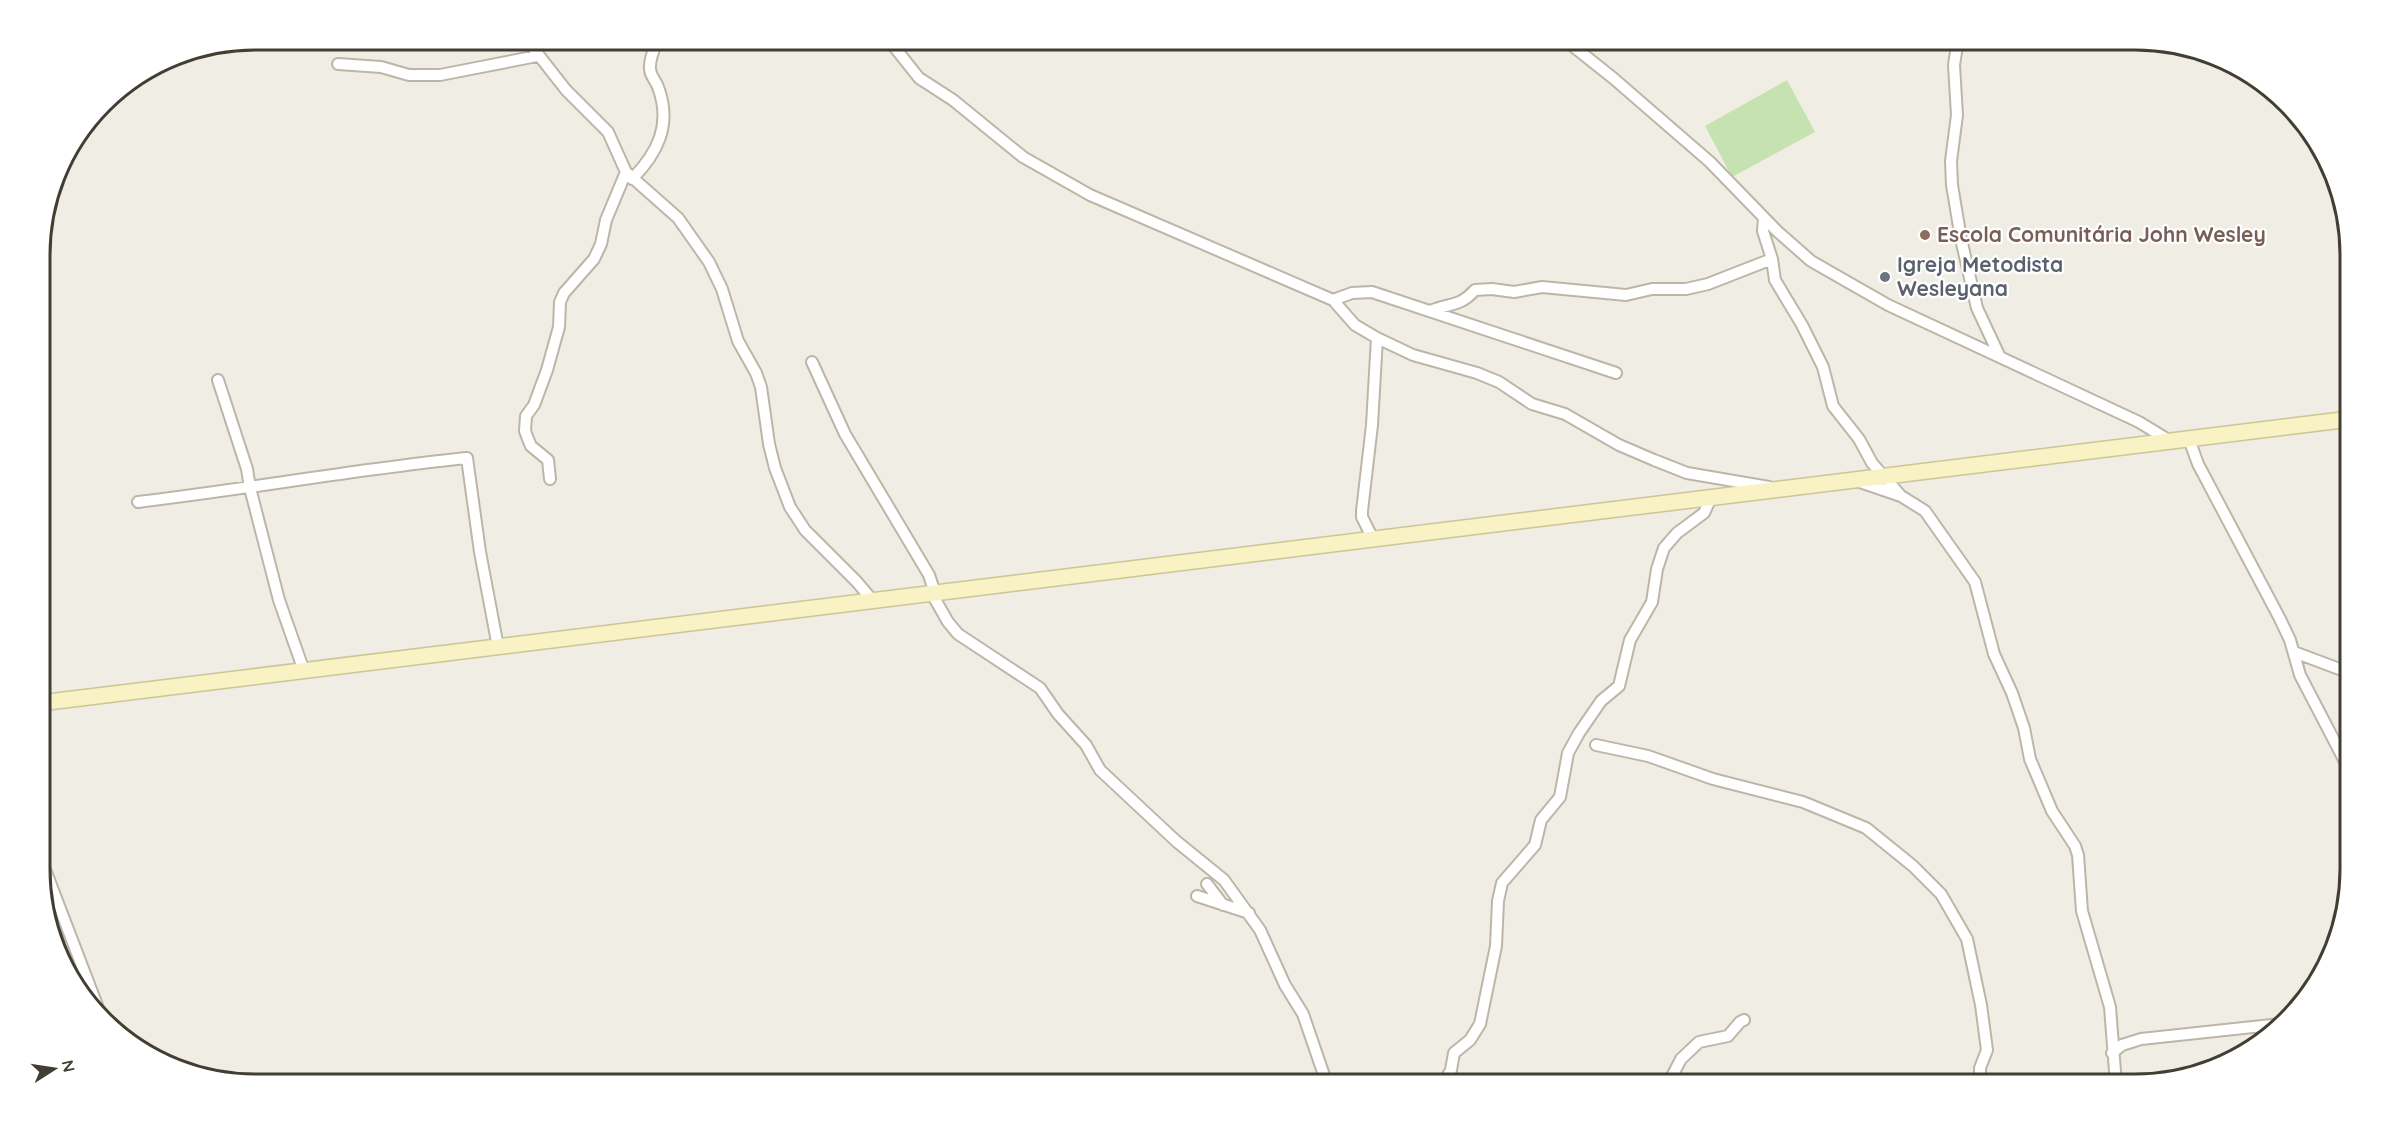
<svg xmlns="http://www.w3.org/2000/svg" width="2390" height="1123" font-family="Quicksand,sans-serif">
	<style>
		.green { fill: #c6e2b0 }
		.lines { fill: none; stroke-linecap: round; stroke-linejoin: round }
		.street-casing { stroke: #bbb6a8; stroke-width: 14 }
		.secondary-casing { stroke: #cdc497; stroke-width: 18 }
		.street { stroke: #fff; stroke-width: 10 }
		.secondary { stroke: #f9f2c5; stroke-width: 15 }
		.education-dot { fill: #8d6e63; stroke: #fff; stroke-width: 2 }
		.worship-dot { fill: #6b7280; stroke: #fff; stroke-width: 2 }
		.labels { text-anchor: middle; stroke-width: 4.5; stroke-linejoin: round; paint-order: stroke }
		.education-label { font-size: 21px; font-weight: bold; fill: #785e54; stroke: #fff; text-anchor: start }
		.worship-label { font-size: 21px; font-weight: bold; fill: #5b616d; stroke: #fff; text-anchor: start }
		.rim { fill: none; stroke: #423e34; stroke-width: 3 }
	</style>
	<rect width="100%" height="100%" fill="#f0eee4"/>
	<path class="green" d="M 1787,80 L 1815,132 L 1732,177 L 1705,126 Z"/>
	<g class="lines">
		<defs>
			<path id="street" d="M 526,39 L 566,90 L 608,132 L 626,172 L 678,218 L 709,262 L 722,289 L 738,341 L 756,373 L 761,387 L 769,444 L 775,468 L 790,507 L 805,530 L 857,582 L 873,601
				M 888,39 L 919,78 L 953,100 L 1023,157 L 1090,195 L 1333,300 L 1355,325 L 1377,338 L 1413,355 L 1477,373 L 1499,382 L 1532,404 L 1565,414 L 1619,445 L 1654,460 L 1687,473 L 1769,487
				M 1564,39 L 1613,78 L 1710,162 L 1777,231 L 1811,261 L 1888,305 L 2139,422 L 2170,441
				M 1958,39 L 1954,65 L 1957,115 L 1951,161 L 1952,185 L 1961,239 L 1977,308 L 1999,355
				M 338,64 L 381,67 L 409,75 L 440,75 L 537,56
				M 632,179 C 658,153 672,124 658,87 C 655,79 649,75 650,66 C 650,57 655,47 658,39
				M 1764,218 L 1763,231 L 1772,259 L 1775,280 L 1802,325 L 1823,367 L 1833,406 L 1859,439 L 1872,463 L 1901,496
				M 1333,300 L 1352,293 L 1372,292 L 1616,373
				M 1430,311 C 1449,303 1460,307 1475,290 L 1492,289 L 1514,292 L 1542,287 L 1626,295 L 1652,289 L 1686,289 L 1708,284 L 1772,259
				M 812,362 L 845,434 L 929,575 L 935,593
				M 218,380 L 247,469 L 250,488 L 279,600 L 304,671
				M 2189,439 L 2198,464 L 2280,619 L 2290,640 L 2300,675 L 2351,773
				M 550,479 L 548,460 L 531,446 L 528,439 L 525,431 L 526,416 L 534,405 L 547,370 L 559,327 L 560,302 L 564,293 L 594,259 L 601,244 L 606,220 L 626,172
				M 1857,481 L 1901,496 L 1925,511 L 1975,582 L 1994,654 L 2012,693 L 2024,728 L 2030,759 L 2052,811 L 2075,846 L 2078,855 L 2082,911 L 2110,1007 L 2116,1084
				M 138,502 C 248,489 357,469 467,458 L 480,552 L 498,647
				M 1373,539 L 1362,517 L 1362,511 L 1372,425 L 1377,338
				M 932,594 L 948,622 L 958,634 L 1040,688 L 1058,714 L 1086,745 L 1100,770 L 1176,841 L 1224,880 L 1260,930 L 1285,985 L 1303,1014 L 1327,1084
				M 2294,652 L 2350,673
				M 1596,745 L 1648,756 L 1713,779 L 1803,802 L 1866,828 L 1913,866 L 1941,894 L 1967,939 L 1981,1005 L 1987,1050 L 1980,1068 L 1980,1084
				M 41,859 L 100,1013
				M 1207,884 L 1223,905
				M 1197,896 L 1249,913
				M 2112,1053 L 2122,1045 L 2141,1039 L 2281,1024
				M 1443,1084 L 1451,1070 L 1454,1053 L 1470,1040 L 1480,1024 L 1496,946 L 1498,901 L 1502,883 L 1535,845 L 1541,820 L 1560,797 L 1568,753 L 1579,733 L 1601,701 L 1619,686 L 1630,640 L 1652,602 L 1657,569 L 1664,548 L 1677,533 L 1704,513 L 1711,498
				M 1668,1084 L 1681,1059 L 1699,1042 L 1728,1036 L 1740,1022 L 1744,1020"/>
			<path id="secondary" d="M 40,703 L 2350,419"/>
		</defs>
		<use href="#street" class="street-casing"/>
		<use href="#secondary" class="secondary-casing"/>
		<use href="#street" class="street"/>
		<use href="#secondary" class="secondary"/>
	</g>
	<circle class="education-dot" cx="1925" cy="235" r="6"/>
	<circle class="worship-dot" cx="1885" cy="277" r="6"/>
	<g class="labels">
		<g class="education-label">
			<text x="1937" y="242">Escola Comunitária John Wesley</text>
		</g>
		<g class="worship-label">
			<text x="1897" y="272">Igreja Metodista<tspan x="1897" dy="24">Wesleyana</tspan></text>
		</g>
	</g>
	<path d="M0 0H2390V1123H0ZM255 50H2135A205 205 0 0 1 2340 255V869A205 205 0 0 1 2135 1074H255A205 205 0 0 1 50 869V255A205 205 0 0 1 255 50Z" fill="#fff" fill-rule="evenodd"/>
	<path class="rim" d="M255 50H2135A205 205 0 0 1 2340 255V869A205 205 0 0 1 2135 1074H255A205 205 0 0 1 50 869V255A205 205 0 0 1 255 50Z"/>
	<g transform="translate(54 1069) rotate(78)" stroke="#ffffff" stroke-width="4.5" paint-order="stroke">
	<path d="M0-4.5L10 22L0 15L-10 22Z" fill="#423e34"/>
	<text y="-9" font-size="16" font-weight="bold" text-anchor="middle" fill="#423e34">N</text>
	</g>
</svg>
